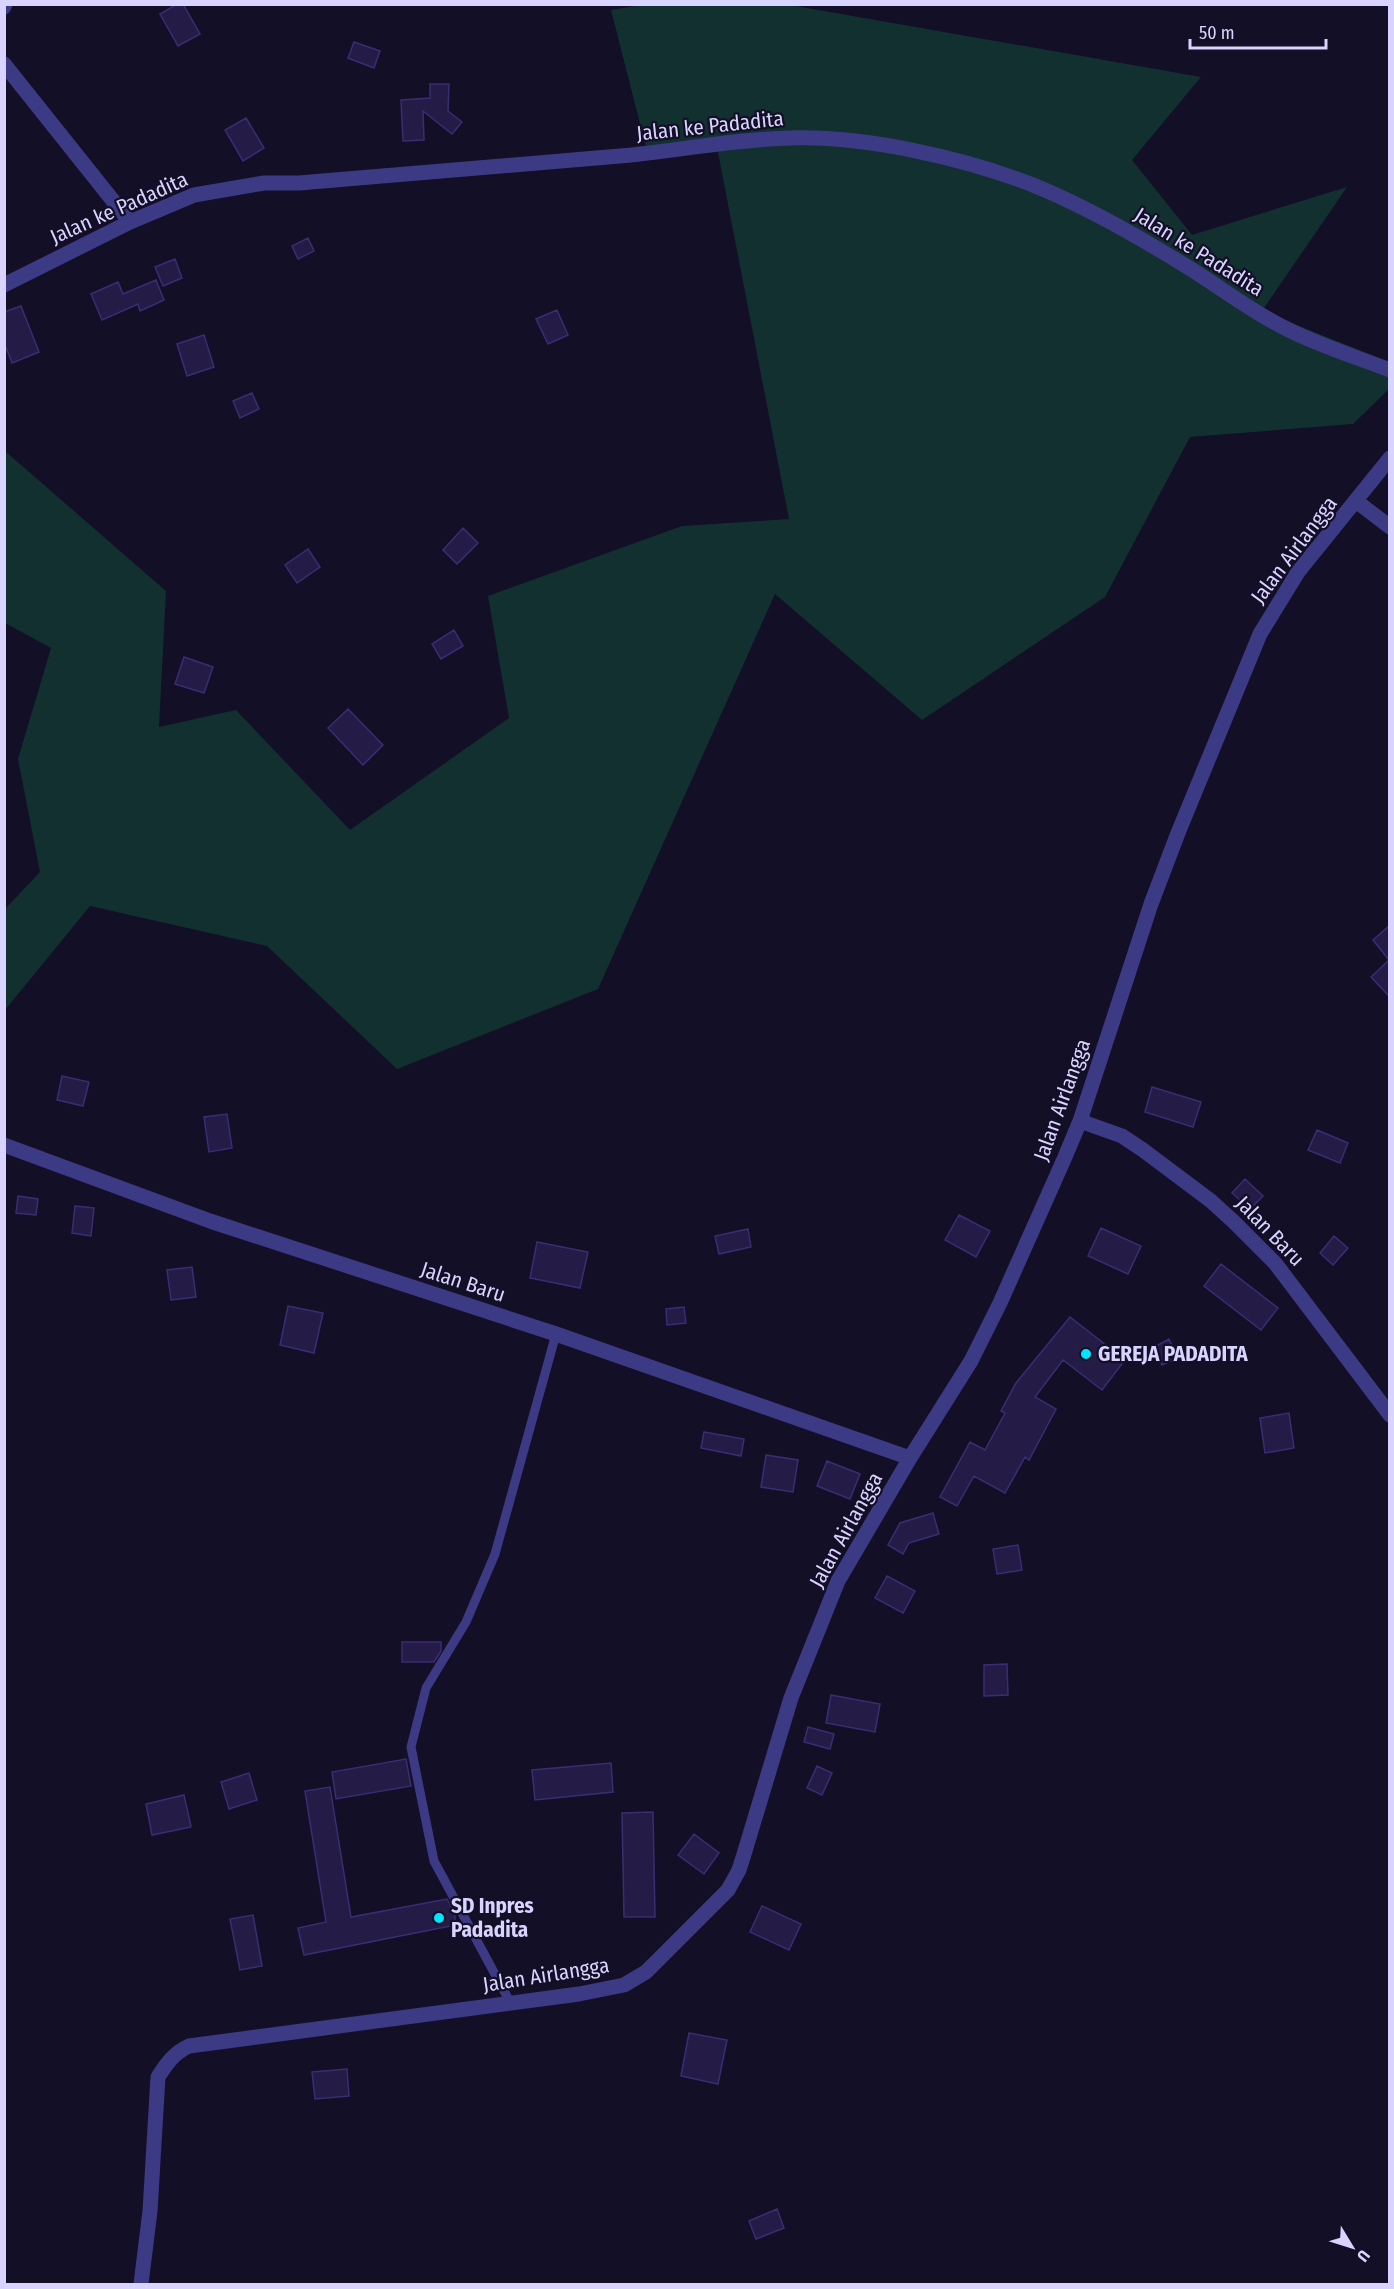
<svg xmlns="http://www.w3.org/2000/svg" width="1394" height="2289" font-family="'Fira Sans Condensed',sans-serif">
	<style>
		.green { fill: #12302f }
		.building { fill: #241b47; stroke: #3b2d73; stroke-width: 1.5 }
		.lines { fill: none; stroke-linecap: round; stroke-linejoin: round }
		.service { stroke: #3d3a85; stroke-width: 9 }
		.minor { stroke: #3d3a85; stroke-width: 15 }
		.poi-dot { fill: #00e5ff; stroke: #130f26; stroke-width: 2 }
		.labels { text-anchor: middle; stroke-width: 4.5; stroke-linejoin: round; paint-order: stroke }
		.street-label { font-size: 21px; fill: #d9d4ff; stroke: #130f26 }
		.poi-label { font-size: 21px; font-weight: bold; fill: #d9d4ff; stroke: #130f26; text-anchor: start }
	</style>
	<rect width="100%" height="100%" fill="#130f26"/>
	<path class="green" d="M 648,4 L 790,5 L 1201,77 L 1132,160 L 1192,235 L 1347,187 L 1262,311 L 1389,362 L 1389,389 L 1353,424 L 1190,437 L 1105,597 L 922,720 L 775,594 L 598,989 L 397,1069 L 267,946 L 90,906 L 5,1010 L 5,909 L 40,872 L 18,759 L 51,648 L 5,623 L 5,451 L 166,591 L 159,727 L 236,710 L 350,830 L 509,718 L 488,596 L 682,526 L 789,519 L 716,142 L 646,147 L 611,10 Z"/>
	<path class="building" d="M 177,4 L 183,4 L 200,34 L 178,46 L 160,14 Z
		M 354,42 L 380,51 L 374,68 L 348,58 Z
		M 430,84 L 449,84 L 448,111 L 462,122 L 452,134 L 423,111 L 424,140 L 403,141 L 401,100 L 430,98 Z
		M 246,118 L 264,148 L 243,161 L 225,130 Z
		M 308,238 L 314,251 L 298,259 L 292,246 Z
		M 175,259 L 182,278 L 163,286 L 155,267 Z
		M 156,280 L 164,300 L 140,311 L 138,304 L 102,320 L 91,294 L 118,282 L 123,294 Z
		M 21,306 L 39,352 L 12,363 L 4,342 L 4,312 Z
		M 557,310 L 568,335 L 548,344 L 536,319 Z
		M 204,335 L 214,367 L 187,376 L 177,344 Z
		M 252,393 L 259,409 L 240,418 L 233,401 Z
		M 463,528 L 478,543 L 457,564 L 443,550 Z
		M 308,549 L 320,567 L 297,583 L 285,565 Z
		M 454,630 L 463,646 L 441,659 L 432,644 Z
		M 184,657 L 213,667 L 204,693 L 175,684 Z
		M 348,709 L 383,745 L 363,765 L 328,728 Z
		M 1389,926 L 1389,996 L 1371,977 L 1389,960 L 1373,940 Z
		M 62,1076 L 89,1082 L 83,1106 L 57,1100 Z
		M 1152,1087 L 1201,1102 L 1193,1127 L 1145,1112 Z
		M 227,1114 L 232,1148 L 209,1152 L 204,1117 Z
		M 1317,1130 L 1348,1143 L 1340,1163 L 1308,1150 Z
		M 1245,1179 L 1263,1196 L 1250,1209 L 1232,1193 Z
		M 18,1196 L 38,1199 L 36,1215 L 16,1213 Z
		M 75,1206 L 94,1208 L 91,1236 L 72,1233 Z
		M 959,1215 L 990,1231 L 976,1257 L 945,1240 Z
		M 1101,1228 L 1141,1246 L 1128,1274 L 1088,1256 Z
		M 748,1229 L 751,1247 L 719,1254 L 715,1236 Z
		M 1334,1236 L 1348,1248 L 1333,1265 L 1320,1253 Z
		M 537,1242 L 588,1252 L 580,1288 L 530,1278 Z
		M 1221,1264 L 1278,1308 L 1261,1330 L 1204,1286 Z
		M 192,1267 L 196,1297 L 171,1300 L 167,1270 Z
		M 288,1306 L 323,1313 L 314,1353 L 280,1345 Z
		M 684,1307 L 686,1323 L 667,1325 L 666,1309 Z
		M 1070,1317 L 1125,1360 L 1102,1390 L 1063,1360 L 1035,1397 L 1056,1409 L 1029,1460 L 1025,1457 L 1005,1493 L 974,1476 L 957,1506 L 940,1497 L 970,1442 L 985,1450 L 1005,1413 L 1001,1411 L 1016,1383 Z
		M 1169,1339 L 1178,1358 L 1162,1365 L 1154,1347 Z
		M 1289,1413 L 1294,1448 L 1265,1453 L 1260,1418 Z
		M 704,1432 L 744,1439 L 741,1456 L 701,1448 Z
		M 766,1455 L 798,1460 L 793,1492 L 761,1487 Z
		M 827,1461 L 860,1474 L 850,1499 L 817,1486 Z
		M 933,1513 L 939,1534 L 909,1543 L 903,1554 L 888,1545 L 900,1523 Z
		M 1018,1545 L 1022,1570 L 997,1574 L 993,1549 Z
		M 887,1576 L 915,1591 L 903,1613 L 875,1598 Z
		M 402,1642 L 441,1642 L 441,1651 L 434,1662 L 402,1662 Z
		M 1007,1664 L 1008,1695 L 984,1696 L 984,1665 Z
		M 831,1695 L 880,1704 L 875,1732 L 826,1723 Z
		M 808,1727 L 834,1734 L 830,1749 L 804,1742 Z
		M 406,1759 L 411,1786 L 336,1799 L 332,1772 Z
		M 611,1763 L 613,1792 L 535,1800 L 532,1770 Z
		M 817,1766 L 832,1773 L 822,1795 L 807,1788 Z
		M 249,1773 L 257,1800 L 229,1809 L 221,1782 Z
		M 330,1787 L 351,1917 L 447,1899 L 454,1912 L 456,1925 L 304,1955 L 298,1928 L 326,1922 L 305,1791 Z
		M 184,1795 L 191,1827 L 152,1835 L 146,1804 Z
		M 653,1812 L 655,1917 L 624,1917 L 622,1813 Z
		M 694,1834 L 719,1853 L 704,1874 L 678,1855 Z
		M 762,1906 L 801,1924 L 789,1950 L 750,1932 Z
		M 253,1915 L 262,1966 L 240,1970 L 230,1919 Z
		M 689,2033 L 727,2040 L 718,2084 L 681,2076 Z
		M 347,2069 L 349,2096 L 315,2099 L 312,2072 Z
		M 777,2209 L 784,2228 L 756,2239 L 749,2221 Z"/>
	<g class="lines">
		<path class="service" d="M 510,2002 L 434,1861 L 411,1747 L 426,1688 L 466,1622 L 495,1554 L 556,1334"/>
		<path class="minor" d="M 4,7 L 5,4
			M 4,64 L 130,222
			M 4,285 L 130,222 L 194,195 L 264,183 L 299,183 C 406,174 513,165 620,156 C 677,151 734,139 792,138 C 866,136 964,158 1033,185 C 1085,206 1134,234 1181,263 C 1215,283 1247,309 1283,327 C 1317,345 1354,356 1390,370
			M 1356,501 L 1390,527
			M 1080,1121 L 1122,1136 L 1143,1150 L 1211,1201 L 1234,1222 L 1275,1263 L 1390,1415
			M 4,1145 L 210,1221 L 556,1334 L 910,1458
			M 141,2284 L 150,2211 L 158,2077 C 167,2063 174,2053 189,2046 L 579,1994 L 624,1985 L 646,1972 L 728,1890 L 739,1870 L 745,1851 L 791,1698 L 838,1581 L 910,1458 L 971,1361 L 1000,1303 L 1065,1157 L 1080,1121 L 1151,904 L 1178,833 L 1260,634 L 1298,572 L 1390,458"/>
	</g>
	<g class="poi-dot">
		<circle cx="1086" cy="1354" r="6"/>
		<circle cx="439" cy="1918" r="6"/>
	</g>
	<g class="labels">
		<g class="street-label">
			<text transform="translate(710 126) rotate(-6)" y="7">Jalan ke Padadita</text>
			<text transform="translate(119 208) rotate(-24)" y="7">Jalan ke Padadita</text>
			<text transform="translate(1199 252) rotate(32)" y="7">Jalan ke Padadita</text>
			<text transform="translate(1294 550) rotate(-53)" y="7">Jalan Airlangga</text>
			<text transform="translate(1062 1100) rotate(-70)" y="7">Jalan Airlangga</text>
			<text transform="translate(1270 1231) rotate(46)" y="7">Jalan Baru</text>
			<text transform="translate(463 1282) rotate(18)" y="7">Jalan Baru</text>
			<text transform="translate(846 1530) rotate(-61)" y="7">Jalan Airlangga</text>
			<text transform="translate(546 1975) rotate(-9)" y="7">Jalan Airlangga</text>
		</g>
		<g class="poi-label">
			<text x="1098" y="1361">GEREJA PADADITA</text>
			<text x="451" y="1913">SD Inpres<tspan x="451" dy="24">Padadita</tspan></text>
		</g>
	</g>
	<rect width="1394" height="2289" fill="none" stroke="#d9d4ff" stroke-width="12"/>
	<g transform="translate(1352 2247) rotate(128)" stroke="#130f26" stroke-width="4.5" paint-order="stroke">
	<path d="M0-4.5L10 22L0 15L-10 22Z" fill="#d9d4ff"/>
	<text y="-9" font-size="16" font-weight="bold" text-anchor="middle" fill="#d9d4ff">U</text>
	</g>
	<path d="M1190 39v9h136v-9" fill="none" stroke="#d9d4ff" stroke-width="3"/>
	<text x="1199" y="39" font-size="18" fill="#d9d4ff" stroke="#130f26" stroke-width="4.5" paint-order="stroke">50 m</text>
</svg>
